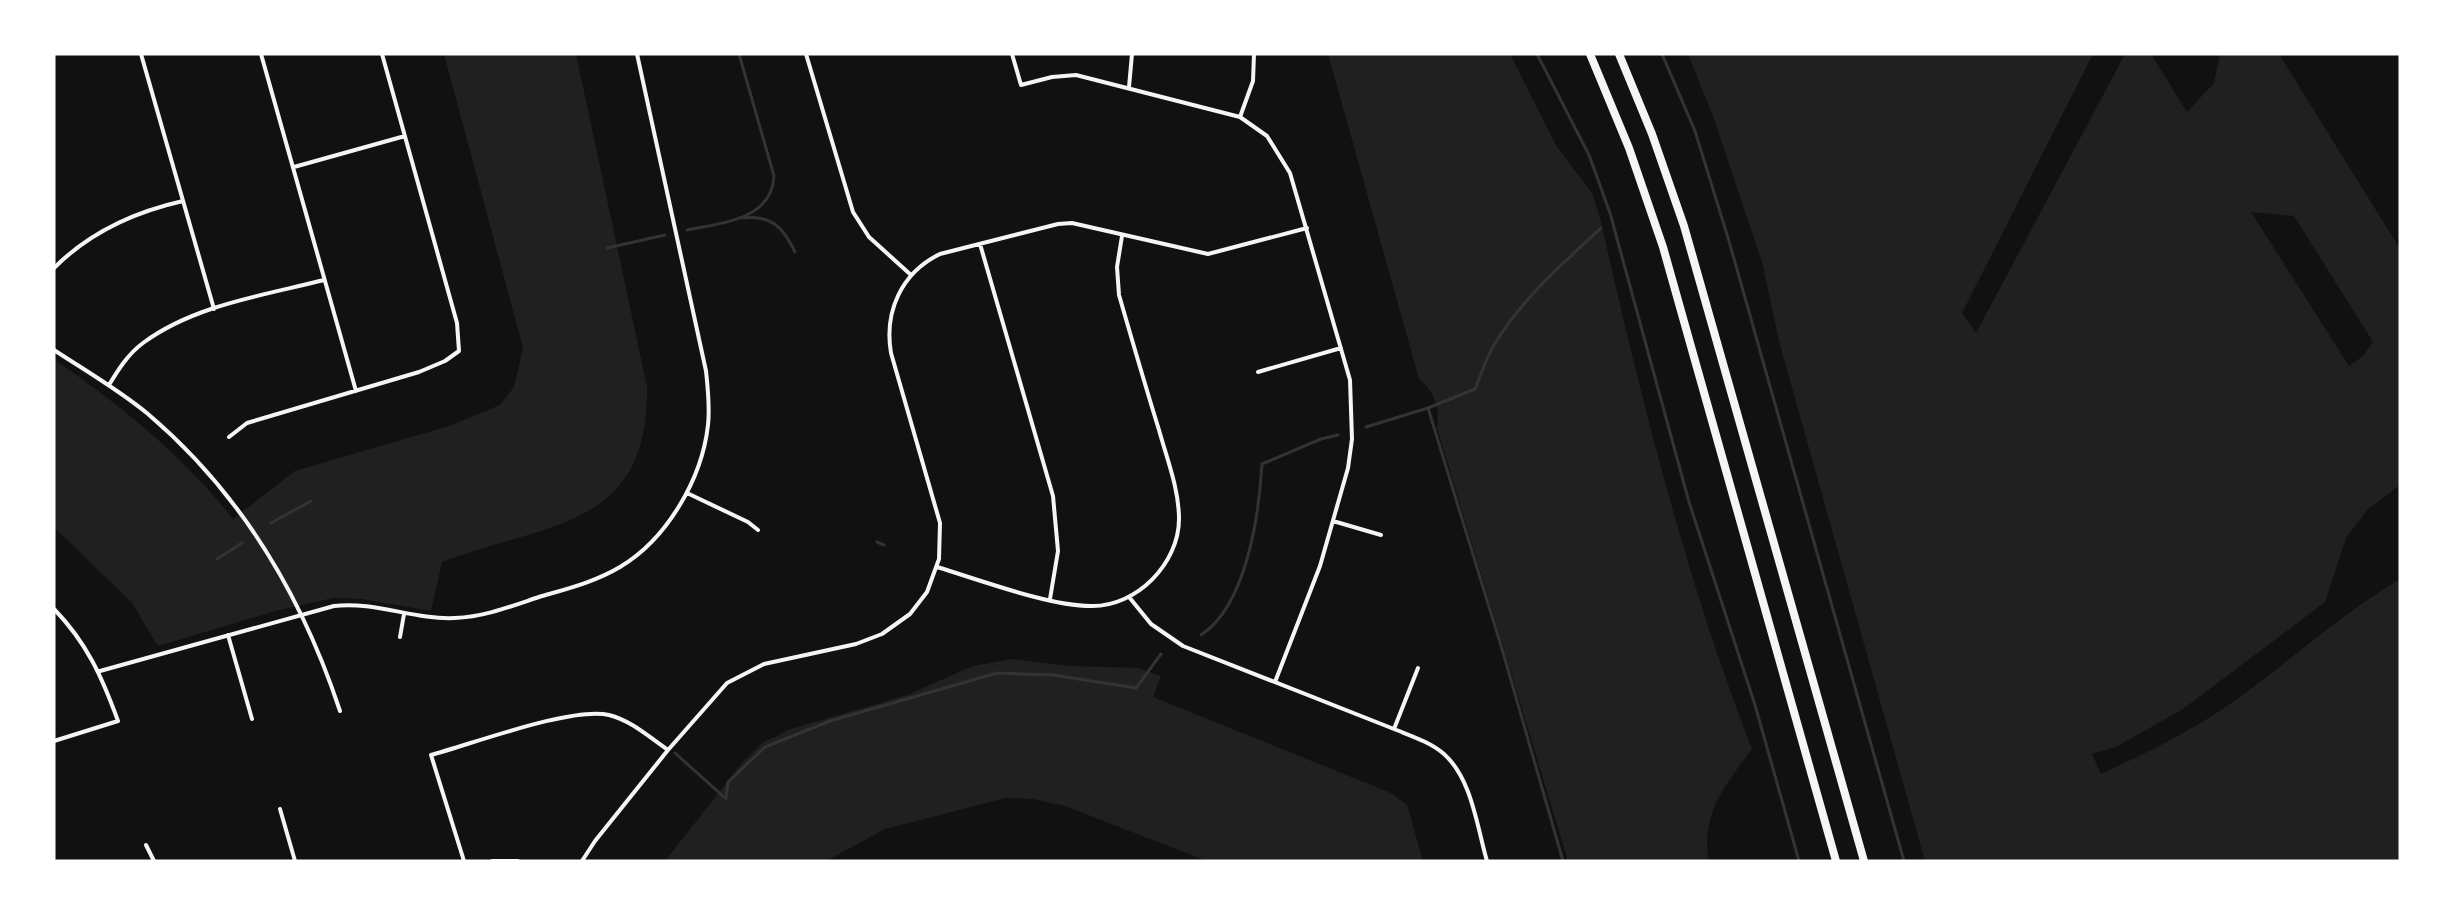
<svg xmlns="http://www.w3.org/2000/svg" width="2454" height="915" font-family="Lato,sans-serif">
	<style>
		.green { fill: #202020; fill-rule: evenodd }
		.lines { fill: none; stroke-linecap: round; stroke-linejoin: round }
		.stream { stroke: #333; stroke-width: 3 }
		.minor { stroke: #f5f5f5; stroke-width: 4 }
		.motorway { stroke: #f5f5f5; stroke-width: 8 }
	</style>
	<rect width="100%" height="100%" fill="#111"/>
	<path class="green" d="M 444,54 L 576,54 L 647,387 C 649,531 545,522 442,562 L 431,611 L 362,599 L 333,598 L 275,611 L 158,646 L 132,603 L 54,527 L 54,359 C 121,406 182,454 233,519 L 295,471 L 449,426 L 500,405 L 514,387 L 523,348 Z
		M 1328,54 L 1510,54 L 1557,147 L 1592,193 L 1600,218 C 1641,398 1685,577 1752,749 C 1726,784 1700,814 1709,861 L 1568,861 L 1437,428 C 1440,408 1435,392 1419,379 Z
		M 1688,54 L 2093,54 L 1962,313 L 1976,333 L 2125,54 L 2151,54 L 2187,112 L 2214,83 L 2220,54 L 2279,54 L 2400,249 L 2400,485 L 2368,509 L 2346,538 L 2325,602 L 2183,709 L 2116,747 L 2092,754 L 2101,774 C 2140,756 2179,737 2215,714 C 2279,672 2334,618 2400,579 L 2400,861 L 1925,861 L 1780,345 L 1762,262 L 1713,116 ZM 2251,212 L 2294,216 L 2373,342 L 2362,357 L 2349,366 Z
		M 1012,659 L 1068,666 L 1138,668 L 1161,676 L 1153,697 L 1391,793 L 1407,805 L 1423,861 L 1207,861 L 1065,806 L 1033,799 L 1006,798 L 885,829 L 826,861 L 665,861 L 742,763 L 762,743 L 791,729 L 907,695 L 973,666 Z"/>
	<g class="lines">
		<path class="stream" d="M 1537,54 L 1589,155 L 1610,213 L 1689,502 L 1755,705 L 1799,861
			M 1662,54 L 1695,131 L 1729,241 L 1904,861
			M 743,218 C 772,215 783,227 795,252
			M 687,230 C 721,223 772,220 774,176 L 739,54
			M 607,248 L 665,235
			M 1428,408 L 1502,649 L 1563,861
			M 1366,427 L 1428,408 L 1475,389 C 1481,375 1486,358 1494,345 C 1521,300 1562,264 1601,228
			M 271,523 L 311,501
			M 877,542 L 884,545
			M 217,559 L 242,543
			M 1201,635 C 1247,605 1259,514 1262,464 L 1321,439 L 1338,435
			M 675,753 L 725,798
			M 726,798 L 728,782 L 765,747 L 830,721 L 997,673 L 1053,675 L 1136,688 L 1161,654"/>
		<path class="minor" d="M 141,54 L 214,309
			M 261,54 L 356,391
			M 806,54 L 853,212 L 869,237 L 911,275
			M 1012,54 L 1021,85 L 1052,77 L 1076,75 L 1240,117 L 1267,136 L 1290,173 L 1350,380 L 1352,439 L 1348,468 L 1320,566 L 1275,682
			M 1129,87 L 1132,54
			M 1240,117 L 1253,81 L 1254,54
			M 294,167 L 405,136
			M 980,244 L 1053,496 L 1058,551 L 1050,599
			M 54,268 C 90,232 134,212 183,201
			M 54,350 C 86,371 119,390 148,414 C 241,493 302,596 340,711
			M 1258,372 L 1341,348
			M 109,385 C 118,370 128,354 143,343 C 194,305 265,295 324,280
			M 229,437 L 247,423 L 419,372 L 445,361 L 459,351 L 457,323 L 382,54
			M 687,493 L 748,522 L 758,530
			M 1333,521 L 1381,535
			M 937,567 C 980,580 1049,606 1091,606 C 1137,607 1179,563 1179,519 C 1179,489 1167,459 1159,430 C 1145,385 1132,340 1119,295 L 1117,267 L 1122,236
			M 1129,597 L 1151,624 L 1183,646 L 1394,729 C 1411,736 1430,742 1444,754 C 1472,779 1477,827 1487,861
			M 54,609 C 87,643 102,677 118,721 L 54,741
			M 228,635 L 252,719
			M 400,637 L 404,614
			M 100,671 L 334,606 C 375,601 414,620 455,618 C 484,617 512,606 539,597 C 566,589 595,582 620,567 C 667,539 702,479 708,425 C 710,407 708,389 706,371 L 637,54
			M 1394,729 L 1418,668
			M 280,809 L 295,861
			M 146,845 L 154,861
			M 464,861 L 431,755 C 472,744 573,706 609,715 C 632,721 649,737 668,750
			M 492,861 L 518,861
			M 582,861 L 595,841 L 668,750 L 727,683 L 764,664 L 856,644 L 882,634 L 910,614 L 927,592 L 939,559 L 940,523 L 891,353 C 884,312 901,273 940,254 L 1058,224 L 1072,223 L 1208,254 L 1307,228"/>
		<path class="motorway" d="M 1590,54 L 1629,148 L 1663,247 L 1836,861
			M 1619,54 L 1652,134 L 1684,226 L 1864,861"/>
	</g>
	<rect width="2454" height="915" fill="none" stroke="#ffffff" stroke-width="111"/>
</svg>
